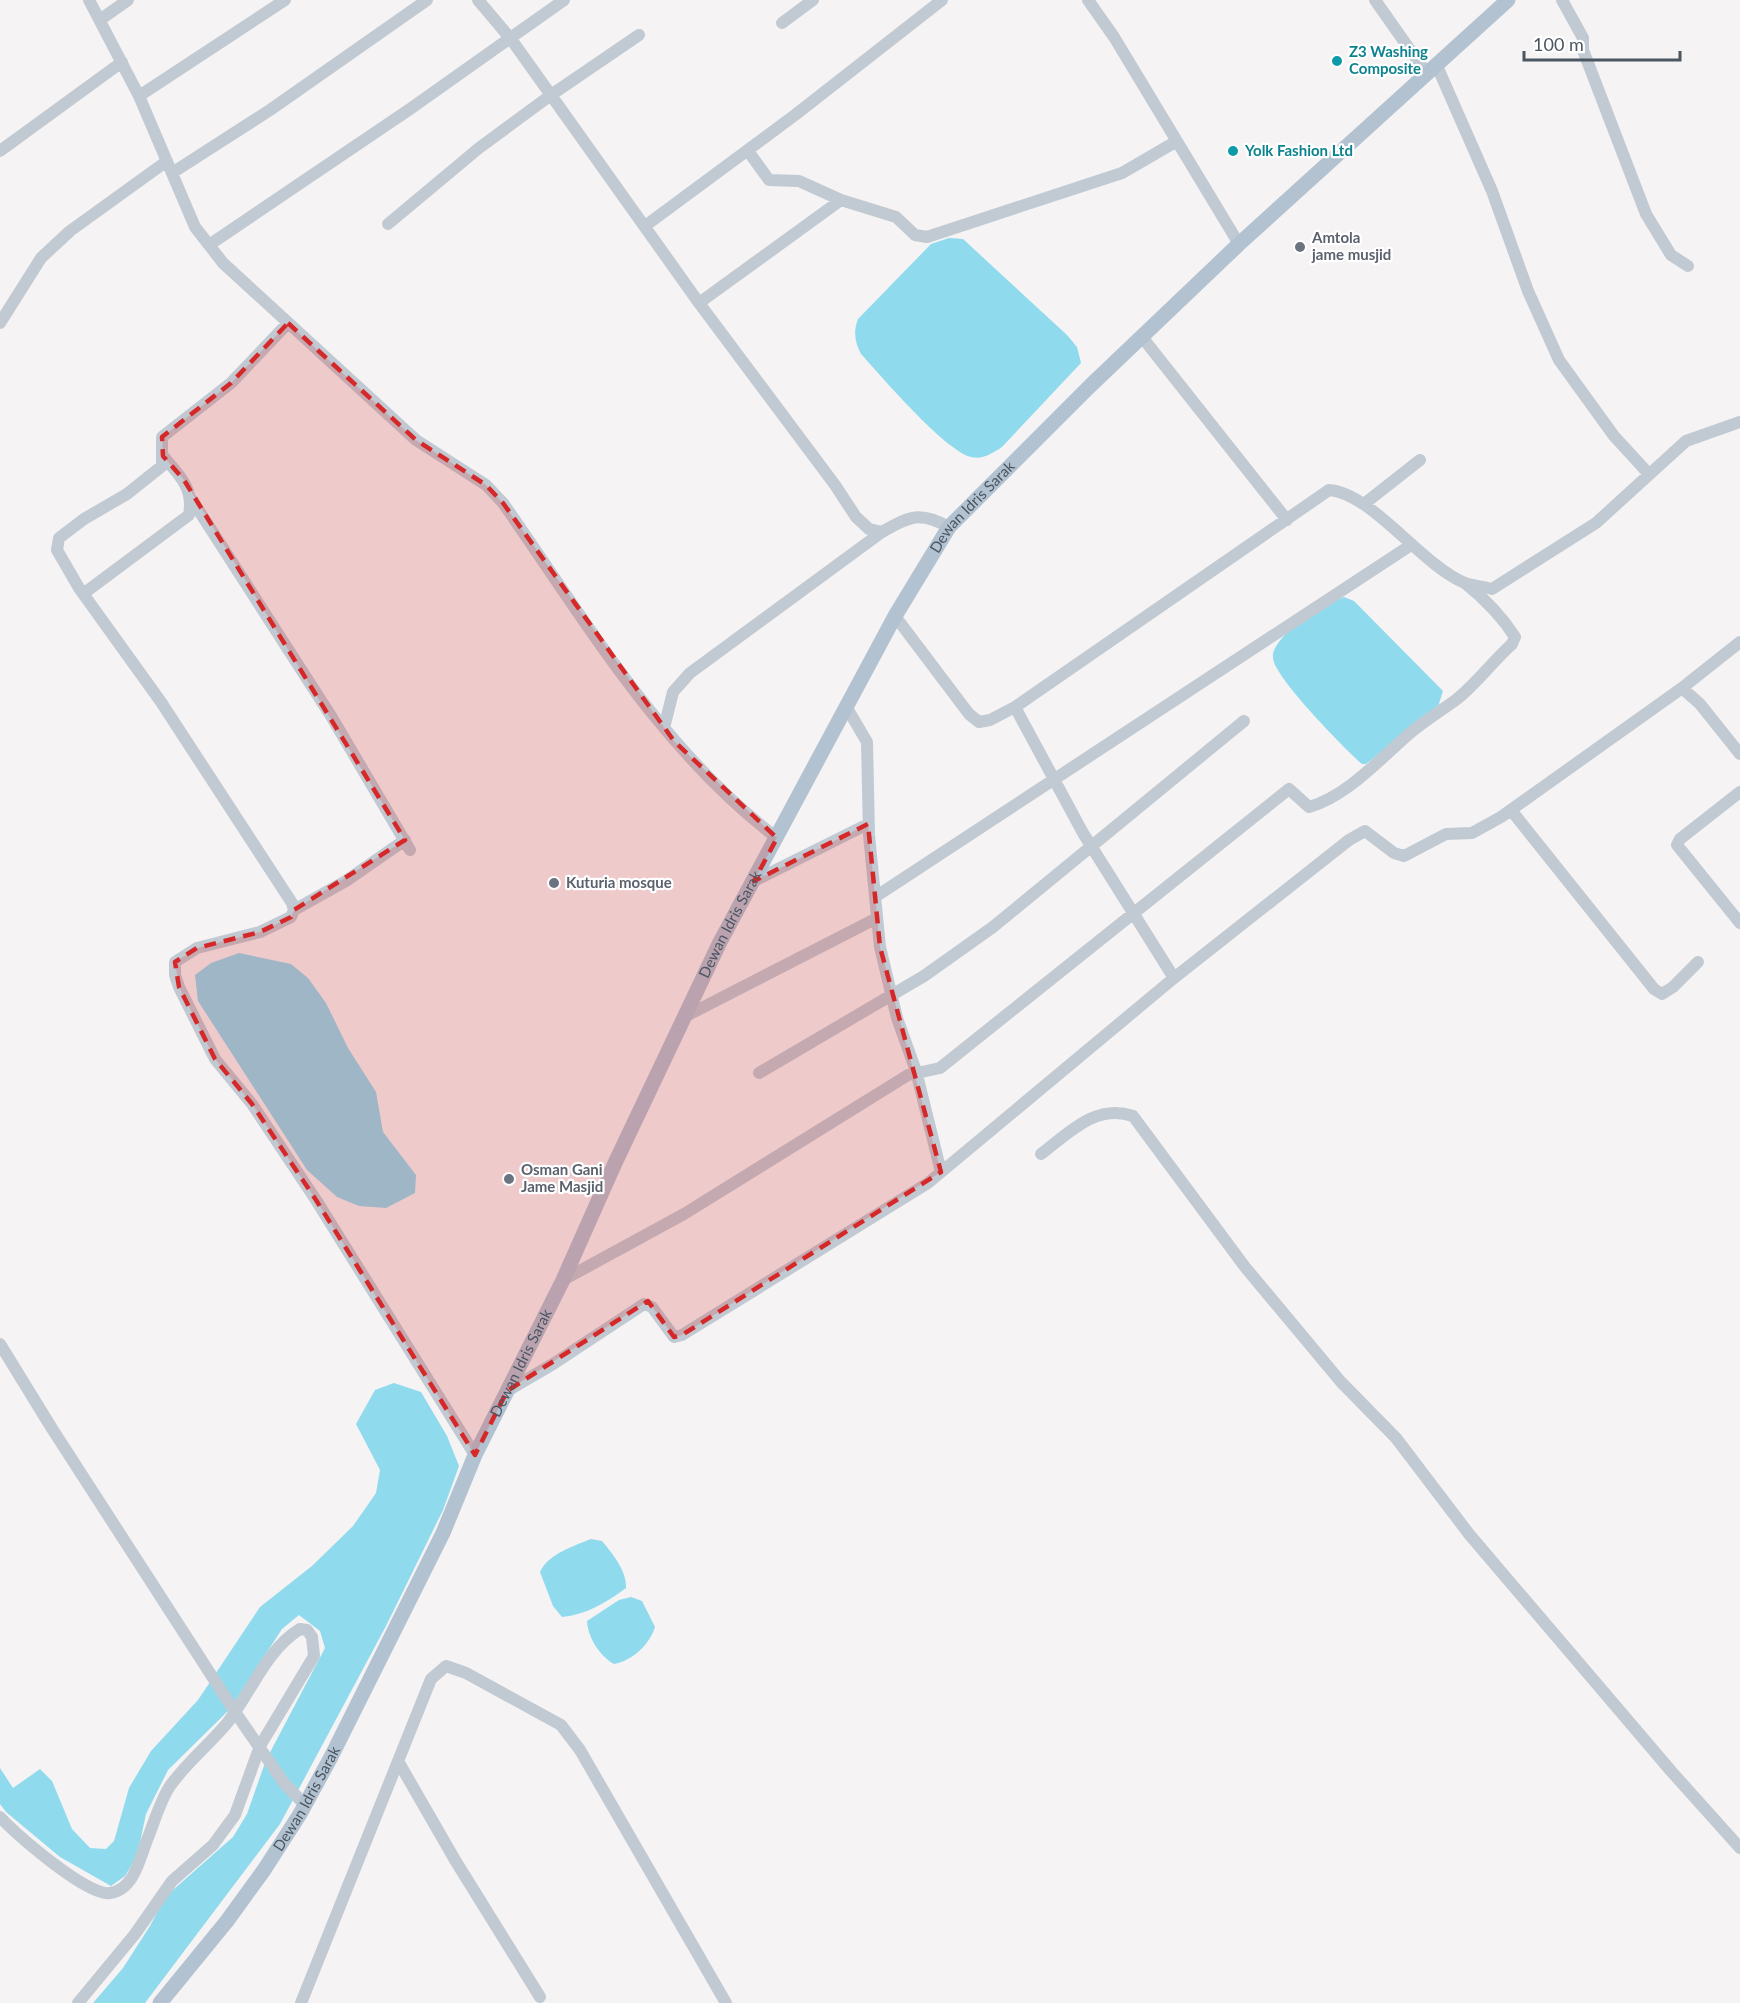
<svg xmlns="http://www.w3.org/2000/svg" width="1740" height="2003" font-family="Lato,sans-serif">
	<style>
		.water { fill: #90daee }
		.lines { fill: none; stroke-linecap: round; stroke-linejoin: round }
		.minor { stroke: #c1cad2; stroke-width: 12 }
		.major { stroke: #b3c2d1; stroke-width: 15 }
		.marked { fill: #d62828; fill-opacity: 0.2; stroke: #d62828; stroke-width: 4.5; stroke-dasharray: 12 8; stroke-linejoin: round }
		.culture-dot { fill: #0f9aa8; stroke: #fff; stroke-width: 2 }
		.worship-dot { fill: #6b7280; stroke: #fff; stroke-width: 2 }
		.labels { text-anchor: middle; stroke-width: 4.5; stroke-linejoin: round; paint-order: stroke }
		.culture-label { font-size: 15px; font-weight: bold; fill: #0d838f; stroke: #fff; text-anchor: start }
		.worship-label { font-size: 15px; font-weight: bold; fill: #5b616d; stroke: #fff; text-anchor: start }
		.street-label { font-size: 15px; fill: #4a5661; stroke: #fff }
	</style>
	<rect width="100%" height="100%" fill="#f5f3f3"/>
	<path class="water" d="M 949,238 L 963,239 L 1067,335 L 1077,347 L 1081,363 L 1002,447 C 993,453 982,460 971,457 C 944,450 882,377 861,354 C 855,342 853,332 858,319 L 931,244 Z
		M 1344,597 L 1354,601 L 1443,691 L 1438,707 L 1366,764 L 1362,764 C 1345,749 1274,677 1273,658 C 1271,636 1324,604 1344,597 Z
		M 239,953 L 291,964 L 308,978 L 326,1003 L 348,1048 L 376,1092 L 383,1132 L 416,1175 L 415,1193 L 386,1208 L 359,1206 L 337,1197 L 307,1170 L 198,1001 L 195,975 L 211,963 Z
		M 394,1383 L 421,1392 L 447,1436 L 459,1466 L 443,1510 L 386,1626 L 280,1824 L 145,2003 L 93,2003 L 123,1968 L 150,1926 L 165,1897 L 233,1837 L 247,1814 L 266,1760 L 325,1648 L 320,1631 L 299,1615 L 282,1629 L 230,1709 L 168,1770 L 146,1814 L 137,1856 L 125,1876 L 111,1886 L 60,1857 L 6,1812 L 0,1804 L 0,1768 L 13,1788 L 40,1769 L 52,1781 L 72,1829 L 90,1848 L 106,1849 L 114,1841 L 129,1788 L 151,1751 L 198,1700 L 260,1607 L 312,1566 L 353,1526 L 376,1493 L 380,1470 L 356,1424 L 375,1390 Z
		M 591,1539 L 602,1541 C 612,1553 627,1571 626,1588 C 607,1602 586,1615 562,1617 L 553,1606 L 540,1572 C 548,1554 574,1546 591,1539 Z
		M 631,1597 L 642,1601 L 655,1627 C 650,1644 632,1661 614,1664 C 600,1656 588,1638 587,1621 L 619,1600 Z"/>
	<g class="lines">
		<path class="minor" d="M 89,0 L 139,96 L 195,227 L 223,263 L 416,440 L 486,485 L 503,503 C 585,620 661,750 777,838
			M 478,0 L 511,39 L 699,303 L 835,485 L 856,517 L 869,529 L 882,532
			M 1088,0 L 1114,37 L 1239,244
			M 1375,0 L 1427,74
			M 1562,0 L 1583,38 L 1583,50 L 1646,214 L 1671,255 L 1688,266
			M 101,19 L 128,0
			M 782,23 L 813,0
			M 1437,66 L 1492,191 L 1528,291 L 1559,360 L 1614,436 L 1648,473
			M 139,96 L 285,0
			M 0,151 L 122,62
			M 748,151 L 769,180 L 799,181 L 841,200 L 896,217 L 915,235 L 927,237 L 1122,173 L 1177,141
			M 172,173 L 270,110 L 427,0
			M 388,224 L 479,148 L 551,95 L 639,35
			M 645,226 L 795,115 L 942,0
			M 209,245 L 410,109 L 564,0
			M 699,303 L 841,200
			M 0,323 L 41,258 L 70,231 L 167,161
			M 288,323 L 231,383 L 162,437 L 162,466 L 127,494 L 84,519 L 59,538 L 57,550 L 79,588 L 161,702 L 292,903 L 294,910 L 291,917 L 260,932 L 197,948 L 175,962 L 175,975 L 179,987 L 215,1059 L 252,1104 L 316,1200 L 475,1455
			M 1142,337 L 1287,520
			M 192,500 L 331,716 L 410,850
			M 1364,504 L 1420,460
			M 83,594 L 189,515 C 194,488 180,476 163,456
			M 895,616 L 969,714 L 979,722 L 990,720 L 1015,707 L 1329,490 C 1372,493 1421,565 1465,583 C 1474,586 1484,587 1492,589 L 1596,523 L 1686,441 L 1740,422
			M 1682,688 L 1740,642
			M 1015,707 L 1083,833 L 1174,978 L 1349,840 L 1365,831 L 1394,853 L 1404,856 L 1446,834 L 1472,833 L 1501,817 L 1682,688 L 1700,704 L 1740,754
			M 847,708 L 867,742 L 869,835 L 880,947 L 897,1018 L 916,1071 L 941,1172
			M 664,728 L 673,692 L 690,673 L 882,532 C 910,516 920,511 949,527
			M 1740,792 L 1680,839 L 1677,845 L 1740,923
			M 1511,810 L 1654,989 L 1662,994 L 1673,987 L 1698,962
			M 754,881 L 868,824
			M 875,897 L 1411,545
			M 294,910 L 346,881 L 405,840
			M 684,1017 L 877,918
			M 759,1073 L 924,976 L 993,927 L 1244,721
			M 1041,1154 C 1069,1133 1096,1103 1133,1116 L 1245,1267 L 1341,1382 L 1396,1438 L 1469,1534 L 1671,1771 L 1740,1848
			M 563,1280 L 684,1214 L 908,1075 L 940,1068 L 1289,789 L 1309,807 C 1347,796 1379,760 1409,734 C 1424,721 1441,711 1457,699 C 1477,683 1493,661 1512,644 L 1515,637 C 1501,615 1485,599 1465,583
			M 0,1344 L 51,1427 L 235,1712 L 284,1783 L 305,1805
			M 507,1391 L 553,1364 L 644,1304 L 652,1307 L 674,1337 L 682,1335 L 928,1183 L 1174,978
			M 398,1761 L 455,1860 L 540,1997
			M 0,1817 C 17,1835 88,1897 110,1893 C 134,1890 140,1858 147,1840 C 154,1823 160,1801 170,1786 C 187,1762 210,1744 228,1722 C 251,1692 267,1649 300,1629 L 307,1630 L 312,1637 L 314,1656 L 260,1746 L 235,1815 L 213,1845 L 172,1881 L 135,1934 L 78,2003
			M 301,2003 L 431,1679 L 446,1666 L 466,1673 L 561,1725 L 580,1750 L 726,2003"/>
		<path class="major" id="s1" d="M 160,2003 L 227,1921 L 264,1870 L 300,1814 L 331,1757 L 443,1533 L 475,1455 L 563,1280 L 615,1163 L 720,942 L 895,616 L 949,527 L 1090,386 L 1239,244 L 1508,0"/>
	</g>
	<path class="marked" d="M 288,323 L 416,440 L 486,485 L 503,503 L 674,741 L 777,838 L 754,881 L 868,824 L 880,947 L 941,1172 L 682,1335 L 674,1337 L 648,1301 L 507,1391 L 475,1455 L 316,1200 L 252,1104 L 215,1059 L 179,987 L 175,962 L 197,948 L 260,932 L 291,917 L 294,910 L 405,840 L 184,480 L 163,456 L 162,437 L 231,383 Z"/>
	<g class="culture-dot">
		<circle cx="1337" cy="61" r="6"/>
		<circle cx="1233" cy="151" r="6"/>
	</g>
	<g class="worship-dot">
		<circle cx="1300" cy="247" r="6"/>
		<circle cx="554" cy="883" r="6"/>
		<circle cx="509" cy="1179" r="6"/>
	</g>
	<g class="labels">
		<g class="culture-label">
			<text x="1349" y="57">Z3 Washing<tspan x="1349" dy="17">Composite</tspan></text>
			<text x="1245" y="156">Yolk Fashion Ltd</text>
		</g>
		<g class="worship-label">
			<text x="1312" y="243">Amtola<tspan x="1312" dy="17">jame musjid</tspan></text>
			<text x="566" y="888">Kuturia mosque</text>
			<text x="521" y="1175">Osman Gani<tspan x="521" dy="17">Jame Masjid</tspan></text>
		</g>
		<g class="street-label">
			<text dy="5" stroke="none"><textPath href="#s1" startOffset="1708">Dewan Idris Sarak</textPath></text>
			<text dy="5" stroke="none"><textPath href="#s1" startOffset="1224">Dewan Idris Sarak</textPath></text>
			<text dy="5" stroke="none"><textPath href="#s1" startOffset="738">Dewan Idris Sarak</textPath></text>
			<text dy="5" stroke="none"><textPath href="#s1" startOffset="252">Dewan Idris Sarak</textPath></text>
		</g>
	</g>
	<path d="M1524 51v9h156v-9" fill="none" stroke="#4a5661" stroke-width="3"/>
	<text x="1533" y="51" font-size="18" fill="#4a5661" stroke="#ffffff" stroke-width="4.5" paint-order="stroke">100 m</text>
</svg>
